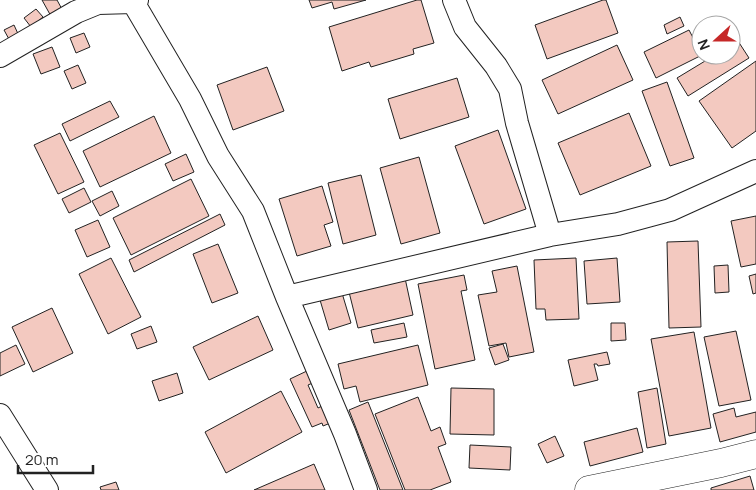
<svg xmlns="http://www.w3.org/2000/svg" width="756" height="490" font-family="Manrope,sans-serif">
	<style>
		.building { fill: #f3c9c0; stroke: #222 }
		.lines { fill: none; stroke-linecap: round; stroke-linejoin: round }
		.street-casing { stroke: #222; stroke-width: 24 }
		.secondary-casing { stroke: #222; stroke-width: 29 }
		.street { stroke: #fff; stroke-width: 22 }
		.secondary { stroke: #fff; stroke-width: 28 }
	</style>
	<rect width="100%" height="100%" fill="#fff"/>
	<path class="building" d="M 42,0 L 57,0 L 63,11 L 52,18 Z
		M 309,0 L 366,0 L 334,9 L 332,2 L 312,8 Z
		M 417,0 L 421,0 L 434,43 L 413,49 L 414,54 L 371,67 L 369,62 L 342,71 L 329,27 Z
		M 603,0 L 606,0 L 618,33 L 547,59 L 535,25 Z
		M 36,9 L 43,17 L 31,27 L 24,18 Z
		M 680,17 L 684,26 L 667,34 L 664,25 Z
		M 14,25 L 19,36 L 10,41 L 4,30 Z
		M 689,30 L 702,55 L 656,78 L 644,52 Z
		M 84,33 L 90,47 L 76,53 L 70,38 Z
		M 738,41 L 749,58 L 688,96 L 677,78 L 715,55 L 731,55 L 731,45 Z
		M 617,45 L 633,80 L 558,114 L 542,80 Z
		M 52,47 L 60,67 L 41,74 L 33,54 Z
		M 756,61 L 756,131 L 732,148 L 699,101 Z
		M 78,65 L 86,83 L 72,89 L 64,71 Z
		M 267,67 L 284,111 L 233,130 L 217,85 Z
		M 457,78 L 469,117 L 400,139 L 388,99 Z
		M 667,82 L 694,158 L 670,166 L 642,91 Z
		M 110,101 L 119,117 L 70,141 L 62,124 Z
		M 629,113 L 651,166 L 580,195 L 558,143 Z
		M 154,116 L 171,153 L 100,187 L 83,151 Z
		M 498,130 L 526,209 L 484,224 L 455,146 Z
		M 60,133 L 84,182 L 58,194 L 34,145 Z
		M 186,154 L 194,172 L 173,181 L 165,164 Z
		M 419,157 L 440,233 L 401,244 L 380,168 Z
		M 361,175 L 376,235 L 343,244 L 328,183 Z
		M 191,179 L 209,216 L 131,255 L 113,218 Z
		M 322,186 L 333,222 L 324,225 L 331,246 L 297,256 L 279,199 Z
		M 84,188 L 91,202 L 69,213 L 62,199 Z
		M 112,191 L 119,206 L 100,216 L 92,201 Z
		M 220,214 L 225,225 L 134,272 L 129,260 Z
		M 756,216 L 756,264 L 741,267 L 731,221 Z
		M 98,220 L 110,247 L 87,257 L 75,230 Z
		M 698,241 L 701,327 L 669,328 L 667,242 Z
		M 218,244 L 238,293 L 212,303 L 193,254 Z
		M 111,258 L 141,317 L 108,334 L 79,274 Z
		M 576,258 L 579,319 L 546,320 L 545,309 L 536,309 L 534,260 Z
		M 617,258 L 620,302 L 587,304 L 584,261 Z
		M 728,265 L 729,292 L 715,293 L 714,266 Z
		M 517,266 L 534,352 L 509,357 L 506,343 L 489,346 L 478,295 L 497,292 L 492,271 Z
		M 756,274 L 756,293 L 753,294 L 749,276 Z
		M 464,275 L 467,290 L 461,291 L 475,360 L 435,369 L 418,284 Z
		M 405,278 L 413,315 L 358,328 L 349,292 Z
		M 342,293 L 351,323 L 329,330 L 320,300 Z
		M 52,308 L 73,353 L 33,372 L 12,327 Z
		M 258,316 L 273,350 L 209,380 L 193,347 Z
		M 404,323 L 407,337 L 374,343 L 371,330 Z
		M 611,323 L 625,323 L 626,340 L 611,341 Z
		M 151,326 L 157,342 L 137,349 L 131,334 Z
		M 736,331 L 751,400 L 719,406 L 704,337 Z
		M 694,332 L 711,428 L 669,436 L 651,339 Z
		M 503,344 L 509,360 L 495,365 L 489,348 Z
		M 16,345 L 25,364 L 0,376 L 0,353 Z
		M 418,345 L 428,385 L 360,402 L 356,386 L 344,389 L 338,364 Z
		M 607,352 L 610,364 L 598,366 L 597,364 L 594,364 L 598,380 L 574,386 L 568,360 Z
		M 309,370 L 315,382 L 308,385 L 318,408 L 326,404 L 333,422 L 323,426 L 322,423 L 312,427 L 290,379 Z
		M 177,373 L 183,393 L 159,401 L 152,381 Z
		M 451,388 L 494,389 L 494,435 L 450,434 Z
		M 657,388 L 666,444 L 647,448 L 638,392 Z
		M 281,391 L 302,432 L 226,473 L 205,432 Z
		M 418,397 L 431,431 L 440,427 L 446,444 L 438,447 L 451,482 L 430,490 L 405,490 L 375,414 Z
		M 368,402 L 403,490 L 380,490 L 349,410 Z
		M 734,408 L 736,417 L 756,412 L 756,432 L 720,442 L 713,414 Z
		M 637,428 L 643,452 L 590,466 L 584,442 Z
		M 555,436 L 564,456 L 547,463 L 538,444 Z
		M 470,445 L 511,447 L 510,470 L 469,468 Z
		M 314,464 L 325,490 L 254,490 Z
		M 750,476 L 754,490 L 711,490 L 711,488 Z
		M 116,482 L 119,490 L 101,490 L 100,487 Z"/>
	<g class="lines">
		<defs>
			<path id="street" d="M 454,0 L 465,27 L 496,66 L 510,89 L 517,123 L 550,235
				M 133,2 L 190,99 L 218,156 L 253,211 L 287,297 L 345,434 L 366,490
				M 0,56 L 76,12 L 98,3 L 133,2 L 137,0
				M 287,297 L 550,235 L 618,224 L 670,210 L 756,171
				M 0,415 L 47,490"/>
			<path id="secondary" d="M 589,490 L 721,463 L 756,454"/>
		</defs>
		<use href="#street" class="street-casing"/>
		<use href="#secondary" class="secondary-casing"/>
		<use href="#street" class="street"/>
		<use href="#secondary" class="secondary"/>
	</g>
	<g transform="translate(716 40) rotate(249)"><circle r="24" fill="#ffffff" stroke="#a7a7a7"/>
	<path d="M0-4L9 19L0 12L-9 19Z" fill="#c62828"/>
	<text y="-8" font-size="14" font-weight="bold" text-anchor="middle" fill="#222222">N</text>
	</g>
	<path d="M18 465v8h75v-8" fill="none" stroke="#222222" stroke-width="2.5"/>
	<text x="25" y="465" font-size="15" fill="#222222" stroke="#ffffff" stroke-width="4" paint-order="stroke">20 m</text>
</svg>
